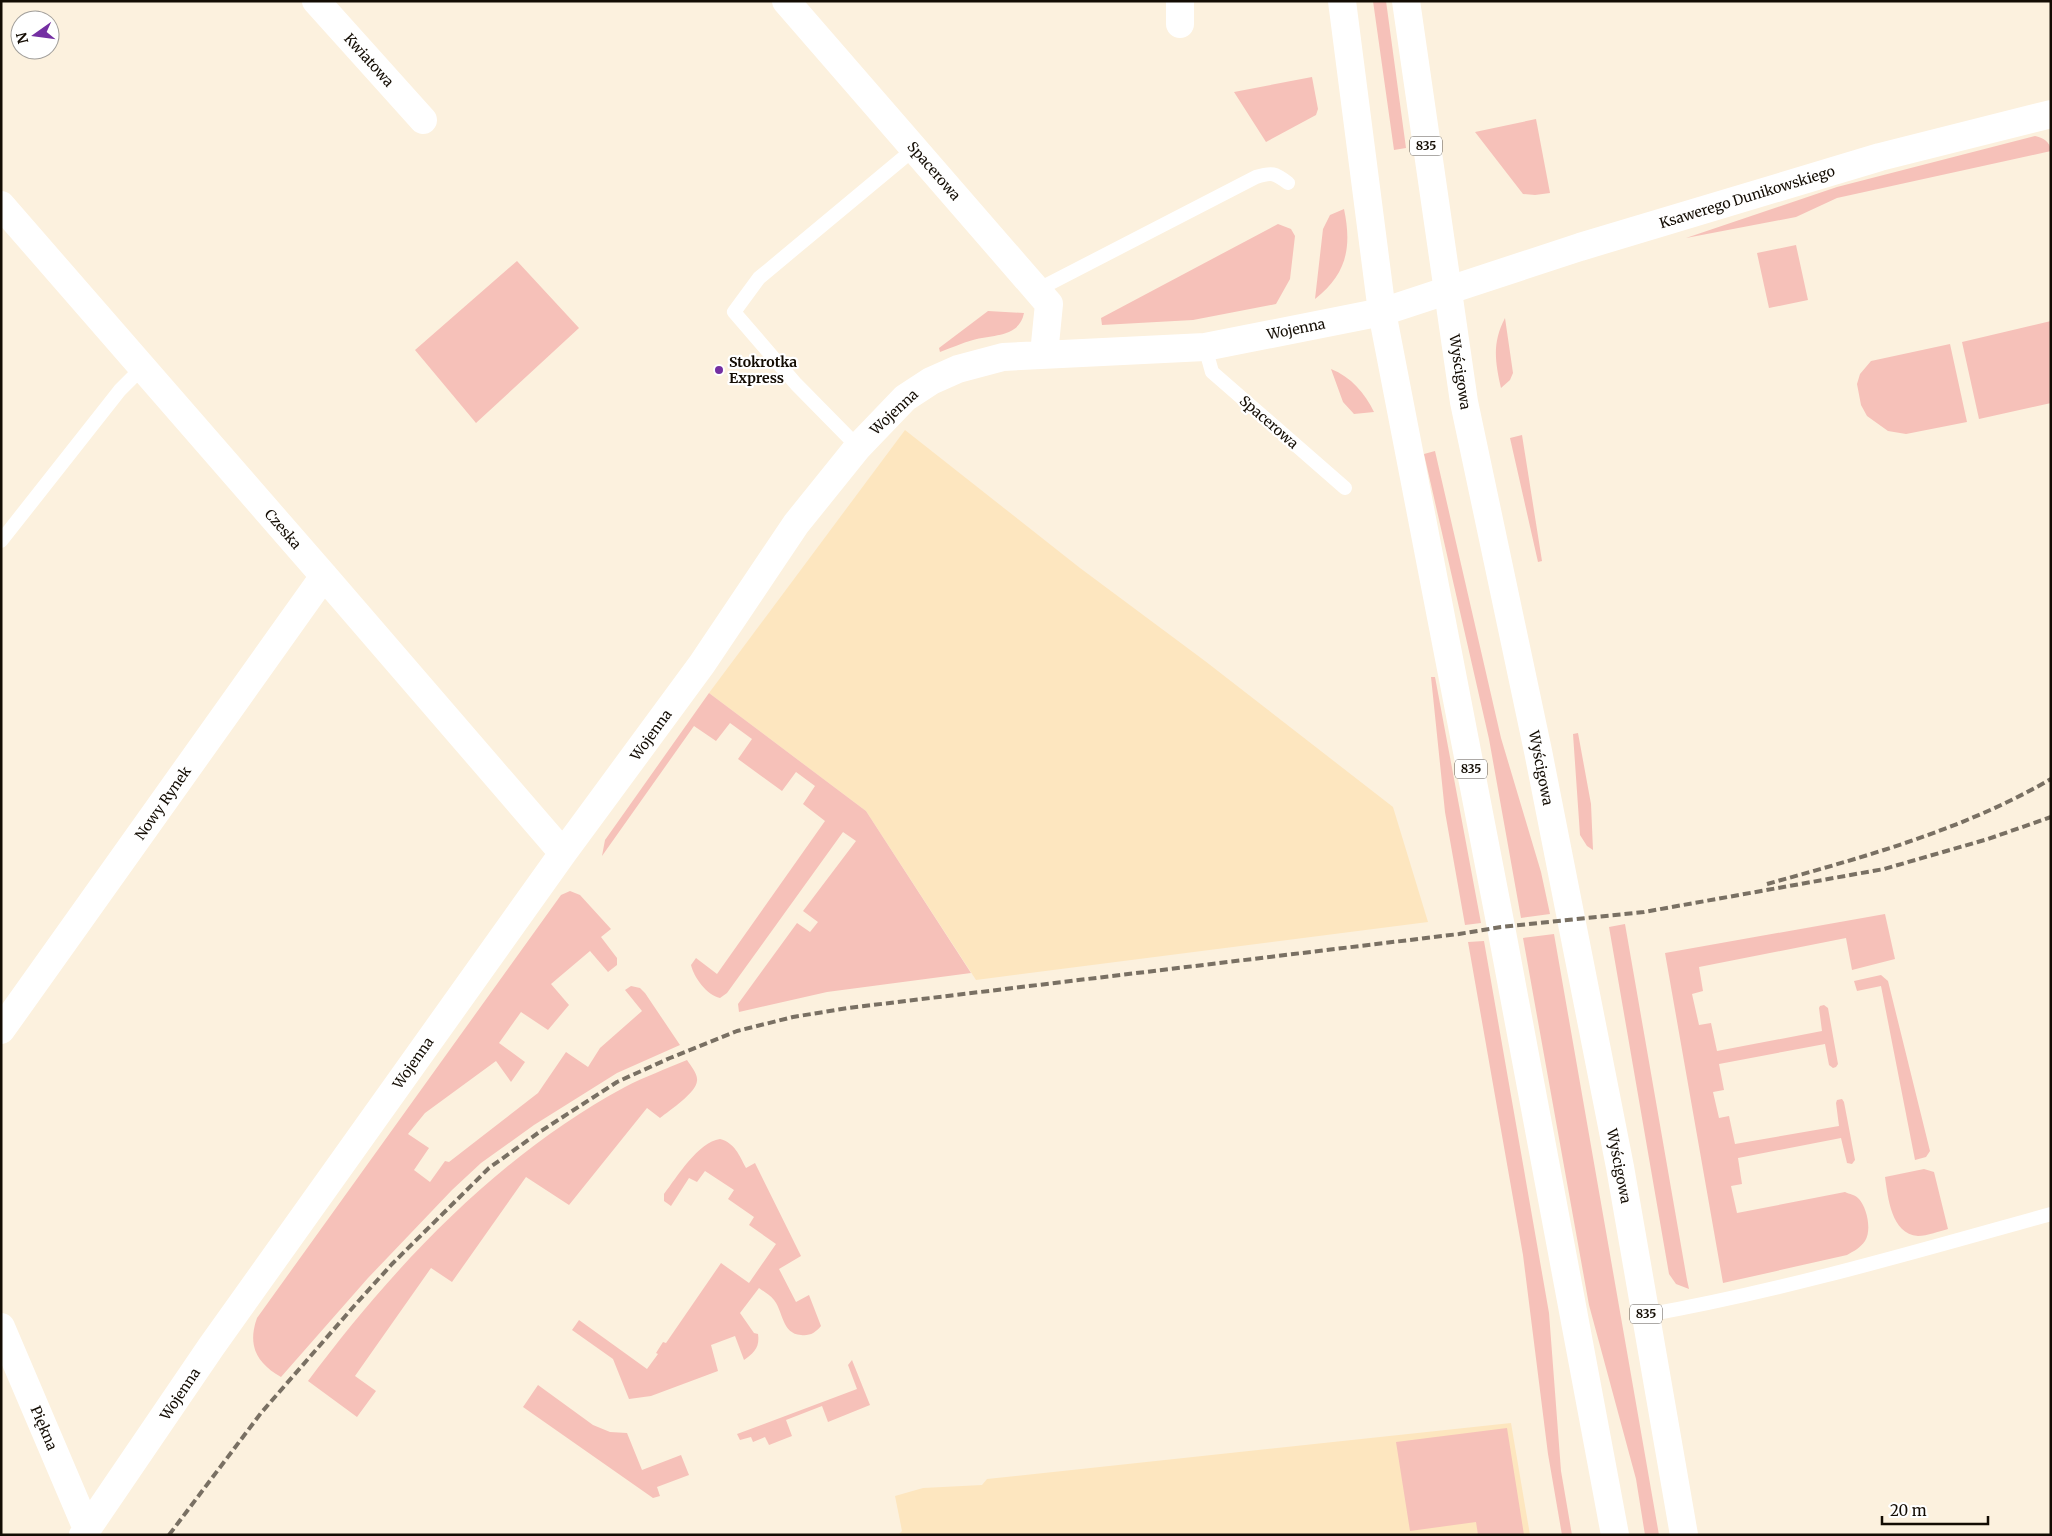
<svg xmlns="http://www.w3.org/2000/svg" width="2052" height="1536" font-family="Merriweather,serif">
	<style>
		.built { fill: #fde6bf }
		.green { fill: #f6c1b9 }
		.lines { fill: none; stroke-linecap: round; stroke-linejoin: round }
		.lane { stroke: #fff; stroke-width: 14 }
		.street { stroke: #fff; stroke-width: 28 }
		.primary { stroke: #fff; stroke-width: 28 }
		.rail { stroke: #797063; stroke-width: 4; stroke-dasharray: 8 4; stroke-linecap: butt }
		.poi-dot { fill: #742fa2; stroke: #fff; stroke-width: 2 }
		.labels { text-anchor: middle; stroke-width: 4.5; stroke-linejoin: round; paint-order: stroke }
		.shield { fill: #fff; stroke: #5a554f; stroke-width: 1 }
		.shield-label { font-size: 12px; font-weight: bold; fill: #130c03 }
		.street-label { font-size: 14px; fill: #130c03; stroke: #fff }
		.poi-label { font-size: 14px; font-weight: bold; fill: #130c03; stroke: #fff; text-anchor: start }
	</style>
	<rect width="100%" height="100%" fill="#fcf1de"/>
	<path class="built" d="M 905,430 L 1080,568 L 1205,661 L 1393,807 L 1428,922 L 976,980 L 866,811 L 709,693 Z
		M 1511,1423 L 1530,1535 L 899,1534 L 902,1531 L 895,1496 L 923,1488 L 982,1485 L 987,1479 Z"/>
	<path class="green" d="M 1373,1 L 1386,1 L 1406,148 L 1394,150 Z
		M 1312,77 L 1318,109 L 1316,115 L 1266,142 L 1234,92 Z
		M 1536,119 L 1550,193 L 1535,195 L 1523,194 L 1475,132 Z
		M 2035,136 C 2043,138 2050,141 2051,151 L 1837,198 L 1796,217 L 1686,238 L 1837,187 Z
		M 1344,209 C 1352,247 1347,274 1315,299 L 1323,229 L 1330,215 Z
		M 1278,224 L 1291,229 L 1295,236 L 1290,279 L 1276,304 L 1193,320 L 1102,325 L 1101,318 Z
		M 1796,245 L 1808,300 L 1769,308 L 1757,253 Z
		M 517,261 L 579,328 L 476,423 L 415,350 Z
		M 988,311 L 1024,313 C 1019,338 993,334 973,340 C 962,343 951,348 940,352 L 939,348 Z
		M 1505,318 L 1513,373 L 1510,380 L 1501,388 C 1495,361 1492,343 1505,318 Z
		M 2051,321 L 2051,403 L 1979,419 L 1962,342 Z
		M 1950,344 L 1967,422 L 1906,434 L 1888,431 L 1867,416 L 1861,405 L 1857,384 L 1860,374 L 1871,361 Z
		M 1331,369 C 1351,377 1365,393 1374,412 L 1354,414 L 1343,402 Z
		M 1522,435 L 1542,561 L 1538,562 L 1510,438 Z
		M 1435,451 L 1501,738 L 1541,872 L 1550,914 L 1521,918 L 1489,739 L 1424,454 Z
		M 1431,677 L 1435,677 L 1481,923 L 1465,925 L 1445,812 Z
		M 709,693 L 866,811 L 971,973 L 827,992 L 739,1012 L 738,1004 L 797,923 L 810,932 L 818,922 L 803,911 L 856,841 L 843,832 L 727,993 L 720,998 C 707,995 694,978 691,965 L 696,958 L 717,974 L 825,821 L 803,804 L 815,786 L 796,772 L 782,791 L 738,759 L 752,739 L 730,723 L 716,741 L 694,726 L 602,856 L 605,840 Z
		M 1578,733 L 1591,804 L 1593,850 L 1587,846 L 1580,835 L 1573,734 Z
		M 570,891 L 580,895 L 611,929 L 601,937 L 617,958 L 617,965 L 608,972 L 590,951 L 551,984 L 569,1005 L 548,1030 L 521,1012 L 499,1043 L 525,1062 L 511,1082 L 496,1061 L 425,1113 L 408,1134 L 429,1148 L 414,1170 L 430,1182 L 445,1161 L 449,1162 L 538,1093 L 566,1052 L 588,1067 L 600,1048 L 642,1011 L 625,990 L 631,986 L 640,988 L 645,993 L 680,1045 L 617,1073 L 534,1125 L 481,1163 L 452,1190 L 368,1278 L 281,1377 C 257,1363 247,1346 257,1318 L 561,895 Z
		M 1885,914 L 1895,959 L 1852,970 L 1846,938 L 1699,967 L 1703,991 L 1692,994 L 1699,1025 L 1711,1023 L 1717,1051 L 1822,1031 L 1819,1008 L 1820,1006 L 1824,1005 L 1828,1008 L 1838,1064 L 1836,1067 L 1833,1068 L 1829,1065 L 1825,1044 L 1719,1064 L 1724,1090 L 1713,1092 L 1719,1118 L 1729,1116 L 1735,1144 L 1839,1126 L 1836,1103 L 1837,1100 L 1842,1099 L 1844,1102 L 1855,1160 L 1852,1164 L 1847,1163 L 1841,1138 L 1738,1158 L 1742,1184 L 1731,1186 L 1737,1213 L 1845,1192 C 1849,1194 1856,1195 1859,1199 C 1867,1208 1872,1230 1865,1241 C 1860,1248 1854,1251 1847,1255 L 1723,1283 L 1665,953 Z
		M 1625,924 L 1687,1280 L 1689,1289 L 1676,1284 L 1669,1274 L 1609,927 Z
		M 1554,934 L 1659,1535 L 1645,1535 L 1636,1479 L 1589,1305 L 1523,938 Z
		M 1484,941 L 1549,1313 L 1561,1471 L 1572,1535 L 1562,1535 L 1548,1454 L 1523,1255 L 1468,942 Z
		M 1881,975 L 1888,981 L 1930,1151 L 1926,1157 L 1915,1160 L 1881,986 L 1857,991 L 1854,981 Z
		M 687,1060 C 691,1066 698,1074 697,1081 C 696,1093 670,1110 660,1118 L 647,1108 L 569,1205 L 526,1177 L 452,1282 L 431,1268 L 355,1376 L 376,1391 L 357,1417 L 308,1381 C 394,1266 497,1156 625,1087 C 644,1077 666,1069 687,1060 Z
		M 720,1139 C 735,1143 739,1155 746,1168 L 755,1163 L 801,1256 L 779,1269 L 796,1302 L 809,1295 L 821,1326 C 815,1333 810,1336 801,1335 C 782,1334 783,1311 774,1300 C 770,1295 763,1291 759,1288 L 740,1313 L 754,1333 L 758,1334 C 760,1347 754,1353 744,1360 L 735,1336 L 711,1345 L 718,1371 L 651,1396 L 629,1399 L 613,1359 L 572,1330 L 579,1320 L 647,1369 L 658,1354 L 656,1353 L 663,1342 L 666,1343 L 721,1263 L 749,1283 L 776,1244 L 749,1225 L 754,1217 L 728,1199 L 734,1190 L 705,1171 L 697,1182 L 689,1178 L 671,1206 L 664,1201 L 664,1194 C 677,1177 698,1142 720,1139 Z
		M 1924,1169 L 1934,1172 L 1948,1229 C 1940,1231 1927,1236 1918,1236 C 1891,1234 1888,1197 1885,1177 Z
		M 852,1360 L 870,1405 L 828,1422 L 822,1406 L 786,1420 L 792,1436 L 769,1445 L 765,1437 L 753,1442 L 751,1437 L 740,1440 L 737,1434 L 857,1389 L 848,1365 Z
		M 538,1385 L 593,1425 L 610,1432 L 627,1433 L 642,1470 L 681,1455 L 689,1475 L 657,1487 L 660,1496 L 653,1498 L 523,1407 Z
		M 1507,1428 L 1524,1535 L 1478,1535 L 1476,1522 L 1410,1531 L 1396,1442 Z"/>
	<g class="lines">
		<path class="lane" d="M 1037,290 L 1256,177 C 1272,172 1275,173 1288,183
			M 1205,347 L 1212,372 L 1345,488
			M 858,447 L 796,384 L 734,312 L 759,278 L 914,149
			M 1,541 L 120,390 L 142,368
			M 1646,1315 C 1782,1291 1918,1251 2051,1214"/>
		<path class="street" d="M 316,1 L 423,120
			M 786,1 L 1049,304 L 1044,354
			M 1180,1 L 1180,24
			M 1,205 L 324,576 L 563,853
			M 1,1030 L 324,576
			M 1,1327 L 87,1529
			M 83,1535 L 211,1347 L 563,853 L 702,664 L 796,524 L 858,447 L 905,398 L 931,381 L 958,369 L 1003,357 L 1205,347 L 1382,312 L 1580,247 L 1880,157 L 2051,114"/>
		<path class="primary" d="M 1342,1 L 1382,312 L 1501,927 L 1615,1535
			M 1406,1 L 1464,402 L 1538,751 L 1620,1167 L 1684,1535"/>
		<path class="rail" d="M 1767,884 C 1864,857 1963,830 2051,779
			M 169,1535 L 261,1413 L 355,1305 L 392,1264 L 489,1168 L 538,1133 L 617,1082 L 670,1058 L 737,1031 L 793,1017 L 848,1008 L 1459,934 L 1501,927 L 1644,912 L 1884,869 L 1988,839 L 2051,817"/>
	</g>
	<circle class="poi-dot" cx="719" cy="370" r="5"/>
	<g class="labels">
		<g class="shield">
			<rect x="1410" y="136.5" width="32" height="19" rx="4"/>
			<rect x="1455" y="759.5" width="32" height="19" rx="4"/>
			<rect x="1630" y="1304.5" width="32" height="19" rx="4"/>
		</g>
		<g class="shield-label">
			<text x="1426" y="150">835</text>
			<text x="1471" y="773">835</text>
			<text x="1646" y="1318">835</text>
		</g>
		<g class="street-label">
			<text transform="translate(369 60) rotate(48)" y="5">Kwiatowa</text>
			<text transform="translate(934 171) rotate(49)" y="5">Spacerowa</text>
			<text transform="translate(1747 197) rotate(-17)" y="5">Ksawerego Dunikowskiego</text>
			<text transform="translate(1296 329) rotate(-11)" y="5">Wojenna</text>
			<text transform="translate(1460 372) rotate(81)" y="5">Wyścigowa</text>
			<text transform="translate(894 412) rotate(-43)" y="5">Wojenna</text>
			<text transform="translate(1269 422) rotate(41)" y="5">Spacerowa</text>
			<text transform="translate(283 529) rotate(49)" y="5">Czeska</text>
			<text transform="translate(651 735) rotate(-54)" y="5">Wojenna</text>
			<text transform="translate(1541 768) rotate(79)" y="5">Wyścigowa</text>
			<text transform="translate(163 803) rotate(-55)" y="5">Nowy Rynek</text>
			<text transform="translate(413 1063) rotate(-55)" y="5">Wojenna</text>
			<text transform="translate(1619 1166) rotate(79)" y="5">Wyścigowa</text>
			<text transform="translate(180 1394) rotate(-56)" y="5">Wojenna</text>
			<text transform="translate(44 1428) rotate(67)" y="5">Piękna</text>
		</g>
		<g class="poi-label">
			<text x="729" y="367">Stokrotka<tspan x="729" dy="16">Express</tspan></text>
		</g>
	</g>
	<rect width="2052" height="1536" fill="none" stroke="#130c03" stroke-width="5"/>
	<g transform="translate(35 35) rotate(256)"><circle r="24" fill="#ffffff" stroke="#a19e9a"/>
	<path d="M0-4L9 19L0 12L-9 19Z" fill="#742fa2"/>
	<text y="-8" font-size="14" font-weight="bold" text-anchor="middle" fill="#130c03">N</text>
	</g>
	<path d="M1882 1516v8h106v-8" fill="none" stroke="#130c03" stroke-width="2.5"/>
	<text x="1890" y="1516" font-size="15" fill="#130c03" stroke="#ffffff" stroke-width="4" paint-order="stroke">20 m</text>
</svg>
